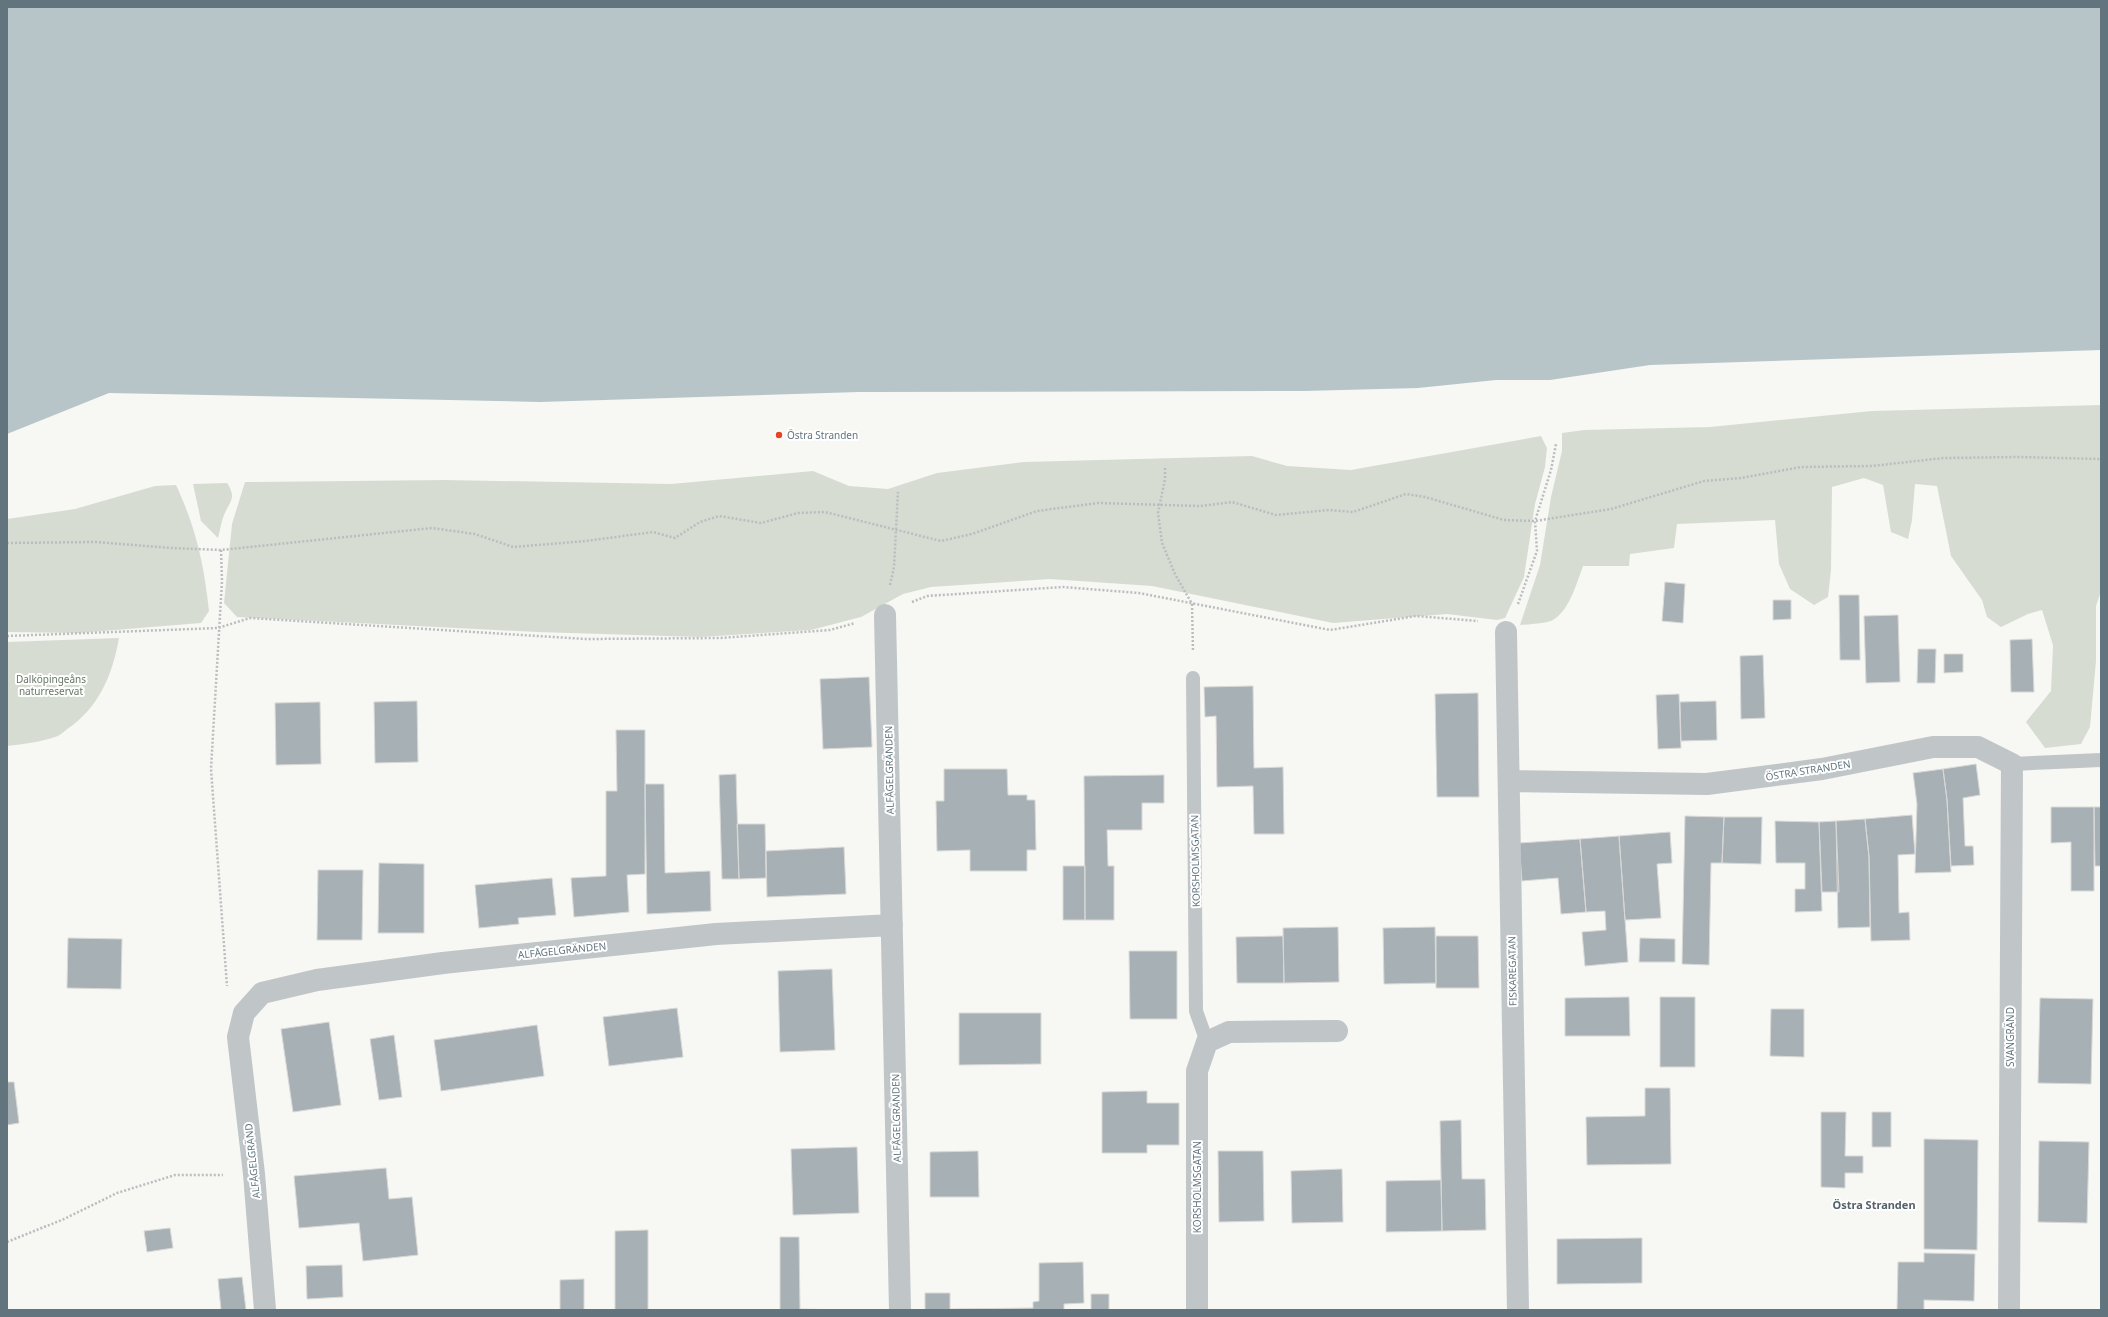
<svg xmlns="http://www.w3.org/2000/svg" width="2108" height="1317" font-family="'Noto Sans',sans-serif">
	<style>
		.green { fill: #d7dcd3 }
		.water { fill: #b7c5c8 }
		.building { fill: #a7b1b5; stroke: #d9d8d6 }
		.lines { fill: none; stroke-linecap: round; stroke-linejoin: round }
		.path { stroke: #babdbf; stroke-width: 2.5; stroke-dasharray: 2 2; stroke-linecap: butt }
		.lane { stroke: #c0c5c8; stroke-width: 14 }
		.street { stroke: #c0c5c8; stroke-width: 22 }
		.poi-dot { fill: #e54425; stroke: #fff; stroke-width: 1.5 }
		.labels { text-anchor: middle; stroke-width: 4; stroke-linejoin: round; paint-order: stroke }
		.poi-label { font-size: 10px; fill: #62757f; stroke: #fff; text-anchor: start }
		.park-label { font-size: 10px; fill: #667761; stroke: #fff }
		.street-label { font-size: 10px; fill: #62757f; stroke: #fff }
		.neighbourhood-label { font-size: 11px; font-weight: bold; fill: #54626a; stroke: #fff }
	</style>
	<rect width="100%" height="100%" fill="#f7f7f4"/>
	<path class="green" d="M 2101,405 L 2101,591 L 2096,606 L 2096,661 L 2090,727 L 2081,744 L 2045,748 L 2026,722 L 2051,691 L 2053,645 L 2042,610 L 2028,614 L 2001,627 L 1987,617 L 1982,600 L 1951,556 L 1937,486 L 1915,484 L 1912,520 L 1908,539 L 1891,532 L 1883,485 L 1864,478 L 1832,487 L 1831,570 L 1828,597 L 1814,605 L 1790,589 L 1779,564 L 1775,520 L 1677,524 L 1674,548 L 1630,554 L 1629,566 L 1583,566 C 1577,582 1569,613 1551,621 C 1542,624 1529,624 1520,625 L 1540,565 L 1551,497 L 1562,451 L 1562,433 L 1584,430 L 1710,427 L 1872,411 Z
		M 1541,436 L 1547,448 L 1545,467 L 1535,504 L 1524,577 L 1505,618 L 1497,620 L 1447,614 L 1333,623 L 1152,586 L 1050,579 L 931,587 L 903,594 L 861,617 L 811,630 L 700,637 L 537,632 L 237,617 L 224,603 L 232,524 L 245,482 L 445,480 L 671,484 L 813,471 L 849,486 L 888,489 L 937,473 L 1024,462 L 1252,456 L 1287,466 L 1351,470 Z
		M 227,483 C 237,498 230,501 224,515 C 221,522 220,531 218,538 L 201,521 L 193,484 Z
		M 176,485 C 196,528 204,564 209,611 L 201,623 L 78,633 L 7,632 L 7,519 L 75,509 L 155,486 Z
		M 119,638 C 113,672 101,703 73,725 C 68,728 63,733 58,736 C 42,742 24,744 7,746 L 7,642 Z"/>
	<path class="water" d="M 7,7 L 2101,7 L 2101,350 L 1650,365 L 1550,380 L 1496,380 L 1418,388 L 1304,391 L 859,392 L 540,402 L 109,393 L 7,434 Z"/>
	<path class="building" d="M 1665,582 L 1685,584 L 1683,623 L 1662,621 Z
		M 1839,595 L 1859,595 L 1860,660 L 1840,660 Z
		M 1773,600 L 1791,600 L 1791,619 L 1773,620 Z
		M 1898,615 L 1900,682 L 1866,683 L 1864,616 Z
		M 2032,639 L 2034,692 L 2011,692 L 2010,640 Z
		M 1918,649 L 1936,649 L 1935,683 L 1917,683 Z
		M 1944,654 L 1963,654 L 1963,672 L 1944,673 Z
		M 1763,655 L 1765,718 L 1741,719 L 1740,656 Z
		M 869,677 L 872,747 L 823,749 L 820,679 Z
		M 1253,686 L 1254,768 L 1283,767 L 1284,834 L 1254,834 L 1253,786 L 1217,787 L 1216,716 L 1205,717 L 1204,687 Z
		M 1478,693 L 1479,797 L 1437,797 L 1435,694 Z
		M 1679,694 L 1681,748 L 1658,749 L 1656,695 Z
		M 417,701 L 418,762 L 375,763 L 374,702 Z
		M 1716,701 L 1717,740 L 1681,741 L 1680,702 Z
		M 320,702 L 321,764 L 276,765 L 275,703 Z
		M 616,730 L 645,730 L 645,874 L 627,875 L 629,912 L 574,917 L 571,878 L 606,876 L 606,791 L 617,791 Z
		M 1976,764 L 1980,795 L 1963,798 L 1965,846 L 1973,846 L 1974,865 L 1951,866 L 1947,800 L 1943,769 Z
		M 944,769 L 1007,769 L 1008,795 L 1027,795 L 1027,800 L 1035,800 L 1036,850 L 1027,850 L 1027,871 L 970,871 L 970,850 L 937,851 L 936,801 L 944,801 Z
		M 1943,769 L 1947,800 L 1951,872 L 1915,873 L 1917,804 L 1913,773 Z
		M 736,774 L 739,879 L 722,879 L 719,775 Z
		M 1164,775 L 1164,803 L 1142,803 L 1142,830 L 1107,830 L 1108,866 L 1114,866 L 1114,920 L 1085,920 L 1084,776 Z
		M 645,784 L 664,784 L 665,873 L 710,871 L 711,911 L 647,914 Z
		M 2051,807 L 2094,807 L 2094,891 L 2071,891 L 2071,842 L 2051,843 Z
		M 2094,807 L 2101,807 L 2101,866 L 2095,866 Z
		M 1912,815 L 1915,854 L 1898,855 L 1899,913 L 1909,912 L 1910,940 L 1871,941 L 1869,857 L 1865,819 Z
		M 1685,816 L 1724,817 L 1722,863 L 1711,863 L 1709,965 L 1682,964 Z
		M 1724,817 L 1762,817 L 1761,864 L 1722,863 Z
		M 1865,819 L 1869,857 L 1870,927 L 1838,928 L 1836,821 Z
		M 1775,821 L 1819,822 L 1822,911 L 1795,912 L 1795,889 L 1805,889 L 1805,863 L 1776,863 Z
		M 1836,821 L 1839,892 L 1822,892 L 1819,822 Z
		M 737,824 L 765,824 L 766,878 L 739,879 Z
		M 1670,832 L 1672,863 L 1657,864 L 1661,918 L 1625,920 L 1619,836 Z
		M 1619,836 L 1628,962 L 1585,966 L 1582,932 L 1606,930 L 1605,911 L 1586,912 L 1580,839 Z
		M 1580,839 L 1586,912 L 1561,914 L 1558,878 L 1522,881 L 1519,843 Z
		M 844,847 L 846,894 L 767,897 L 766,851 Z
		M 379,863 L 424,864 L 424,933 L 378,933 Z
		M 1063,866 L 1085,866 L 1085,920 L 1063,920 Z
		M 318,870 L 363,870 L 362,940 L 317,940 Z
		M 552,878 L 556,915 L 518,918 L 519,924 L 479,928 L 475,885 Z
		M 1338,927 L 1339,982 L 1284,983 L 1283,928 Z
		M 1435,927 L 1436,983 L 1384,984 L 1383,928 Z
		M 1283,936 L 1284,983 L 1237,983 L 1236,937 Z
		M 1436,936 L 1478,936 L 1479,988 L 1436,988 Z
		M 68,938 L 122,939 L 121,989 L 67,988 Z
		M 1640,938 L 1675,939 L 1675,962 L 1639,962 Z
		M 1129,951 L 1177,951 L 1177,1019 L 1130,1019 Z
		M 832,969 L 835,1050 L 780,1052 L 778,971 Z
		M 1629,997 L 1630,1036 L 1565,1036 L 1565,998 Z
		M 1660,997 L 1695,997 L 1695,1067 L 1660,1067 Z
		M 2040,998 L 2093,999 L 2091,1084 L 2038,1083 Z
		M 677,1008 L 683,1057 L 609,1066 L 603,1017 Z
		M 1771,1009 L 1804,1009 L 1804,1057 L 1770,1056 Z
		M 959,1013 L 1041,1013 L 1041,1064 L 959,1065 Z
		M 329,1022 L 341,1105 L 293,1112 L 281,1029 Z
		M 537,1025 L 544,1076 L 441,1091 L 434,1040 Z
		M 394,1035 L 402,1097 L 379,1100 L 370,1039 Z
		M 7,1082 L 14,1082 L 19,1123 L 7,1125 Z
		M 1645,1088 L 1670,1088 L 1671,1164 L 1587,1165 L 1586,1117 L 1645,1116 Z
		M 1147,1091 L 1147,1103 L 1179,1103 L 1179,1145 L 1147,1145 L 1147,1153 L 1102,1153 L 1102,1092 Z
		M 1821,1112 L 1846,1112 L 1845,1156 L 1863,1156 L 1863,1173 L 1845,1173 L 1845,1188 L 1821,1187 Z
		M 1872,1112 L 1891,1112 L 1891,1147 L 1872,1147 Z
		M 1461,1120 L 1462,1179 L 1485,1179 L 1486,1230 L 1442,1231 L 1440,1121 Z
		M 1924,1139 L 1978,1140 L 1977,1250 L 1924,1249 Z
		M 2039,1141 L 2089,1142 L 2087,1223 L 2038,1222 Z
		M 857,1147 L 859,1213 L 793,1215 L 791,1149 Z
		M 978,1151 L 979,1197 L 930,1197 L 930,1152 Z
		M 1218,1151 L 1263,1151 L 1264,1221 L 1219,1222 Z
		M 386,1168 L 389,1199 L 412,1197 L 418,1255 L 363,1261 L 359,1223 L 299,1228 L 294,1176 Z
		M 1342,1169 L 1343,1222 L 1292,1223 L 1291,1171 Z
		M 1441,1180 L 1442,1231 L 1386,1232 L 1386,1181 Z
		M 170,1228 L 173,1248 L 147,1252 L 144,1231 Z
		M 648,1230 L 648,1310 L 615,1310 L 615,1231 Z
		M 780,1237 L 799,1237 L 800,1309 L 852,1310 L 780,1310 Z
		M 1642,1238 L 1642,1283 L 1557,1284 L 1557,1239 Z
		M 1924,1253 L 1975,1254 L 1974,1301 L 1924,1300 L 1924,1310 L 1897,1310 L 1898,1262 L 1924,1262 Z
		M 1083,1262 L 1084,1303 L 1064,1304 L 1064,1310 L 925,1310 L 925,1293 L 950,1293 L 950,1309 L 1033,1308 L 1033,1302 L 1039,1301 L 1039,1263 Z
		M 342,1265 L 343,1297 L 307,1299 L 306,1266 Z
		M 242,1277 L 246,1310 L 221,1310 L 218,1279 Z
		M 584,1279 L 584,1310 L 560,1310 L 560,1280 Z
		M 1091,1294 L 1109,1294 L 1109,1310 L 1091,1310 Z"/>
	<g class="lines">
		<path class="path" d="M 1165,468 L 1165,479 L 1158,513 L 1162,543 L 1175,574 L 1192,604 L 1193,652
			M 7,543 L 96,542 L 171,548 L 221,550 L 432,528 L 475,534 L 513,547 L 586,541 L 653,532 L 675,538 L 700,522 L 719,516 L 761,523 L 798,513 L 825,512 L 941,541 L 972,534 L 1037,511 L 1098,503 L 1200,506 L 1232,502 L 1276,515 L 1329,510 L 1353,512 L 1406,494 L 1425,497 L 1504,520 L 1535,521 L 1611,509 L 1704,481 L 1741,478 L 1801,467 L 1872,466 L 1943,458 L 2020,457 L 2101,459
			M 221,550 L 222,581 L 211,769 L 227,986
			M 890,585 L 894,567 L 898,492
			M 912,602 L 927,596 L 1063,587 L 1139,593 L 1330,630 L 1416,616 L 1478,621
			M 1518,604 L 1537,551 L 1535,521 L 1551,470 L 1556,444
			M 7,636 L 218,628 L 250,618 L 586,639 L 720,638 L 830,630 L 855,623
			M 7,1242 L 64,1219 L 117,1193 L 175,1175 L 223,1175"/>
		<path class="lane" d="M 1193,678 L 1196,1011 L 1207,1042
			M 2012,764 L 2101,760"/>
		<path class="street" d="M 885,615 L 900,1310
			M 1506,632 L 1518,1310
			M 1509,781 L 1707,784 L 1822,769 L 1933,747 L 1978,747 L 2012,764 L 2009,1310
			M 265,1310 L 254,1174 L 238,1037 L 244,1013 L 262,993 L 317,980 L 443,963 L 716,934 L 892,925
			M 1197,1310 L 1197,1071 L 1207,1042 L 1229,1032 L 1337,1031"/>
	</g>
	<circle class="poi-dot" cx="779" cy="435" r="4"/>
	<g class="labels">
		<g class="poi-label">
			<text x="787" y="439">Östra Stranden</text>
		</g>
		<g class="park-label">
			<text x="51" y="683">Dalköpingeåns<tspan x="51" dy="12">naturreservat</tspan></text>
		</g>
		<g class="street-label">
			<text transform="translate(889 770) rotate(-91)" y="4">ALFÅGELGRÄNDEN</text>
			<text transform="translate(1808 770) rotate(-9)" y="4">ÖSTRA STRANDEN</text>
			<text transform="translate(1195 861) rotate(-91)" y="4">KORSHOLMSGATAN</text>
			<text transform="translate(562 950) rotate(-6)" y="4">ALFÅGELGRÄNDEN</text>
			<text transform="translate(1512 971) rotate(-91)" y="4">FISKAREGATAN</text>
			<text transform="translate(2010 1037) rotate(-90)" y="4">SVANGRÄND</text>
			<text transform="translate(896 1118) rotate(-91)" y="4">ALFÅGELGRÄNDEN</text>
			<text transform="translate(252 1161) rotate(-96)" y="4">ALFÅGELGRÄND</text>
			<text transform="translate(1197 1187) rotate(-90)" y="4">KORSHOLMSGATAN</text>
		</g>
		<g class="neighbourhood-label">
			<text x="1874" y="1209">Östra Stranden</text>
		</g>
	</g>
	<rect width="2108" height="1317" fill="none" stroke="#62757f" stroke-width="16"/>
</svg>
